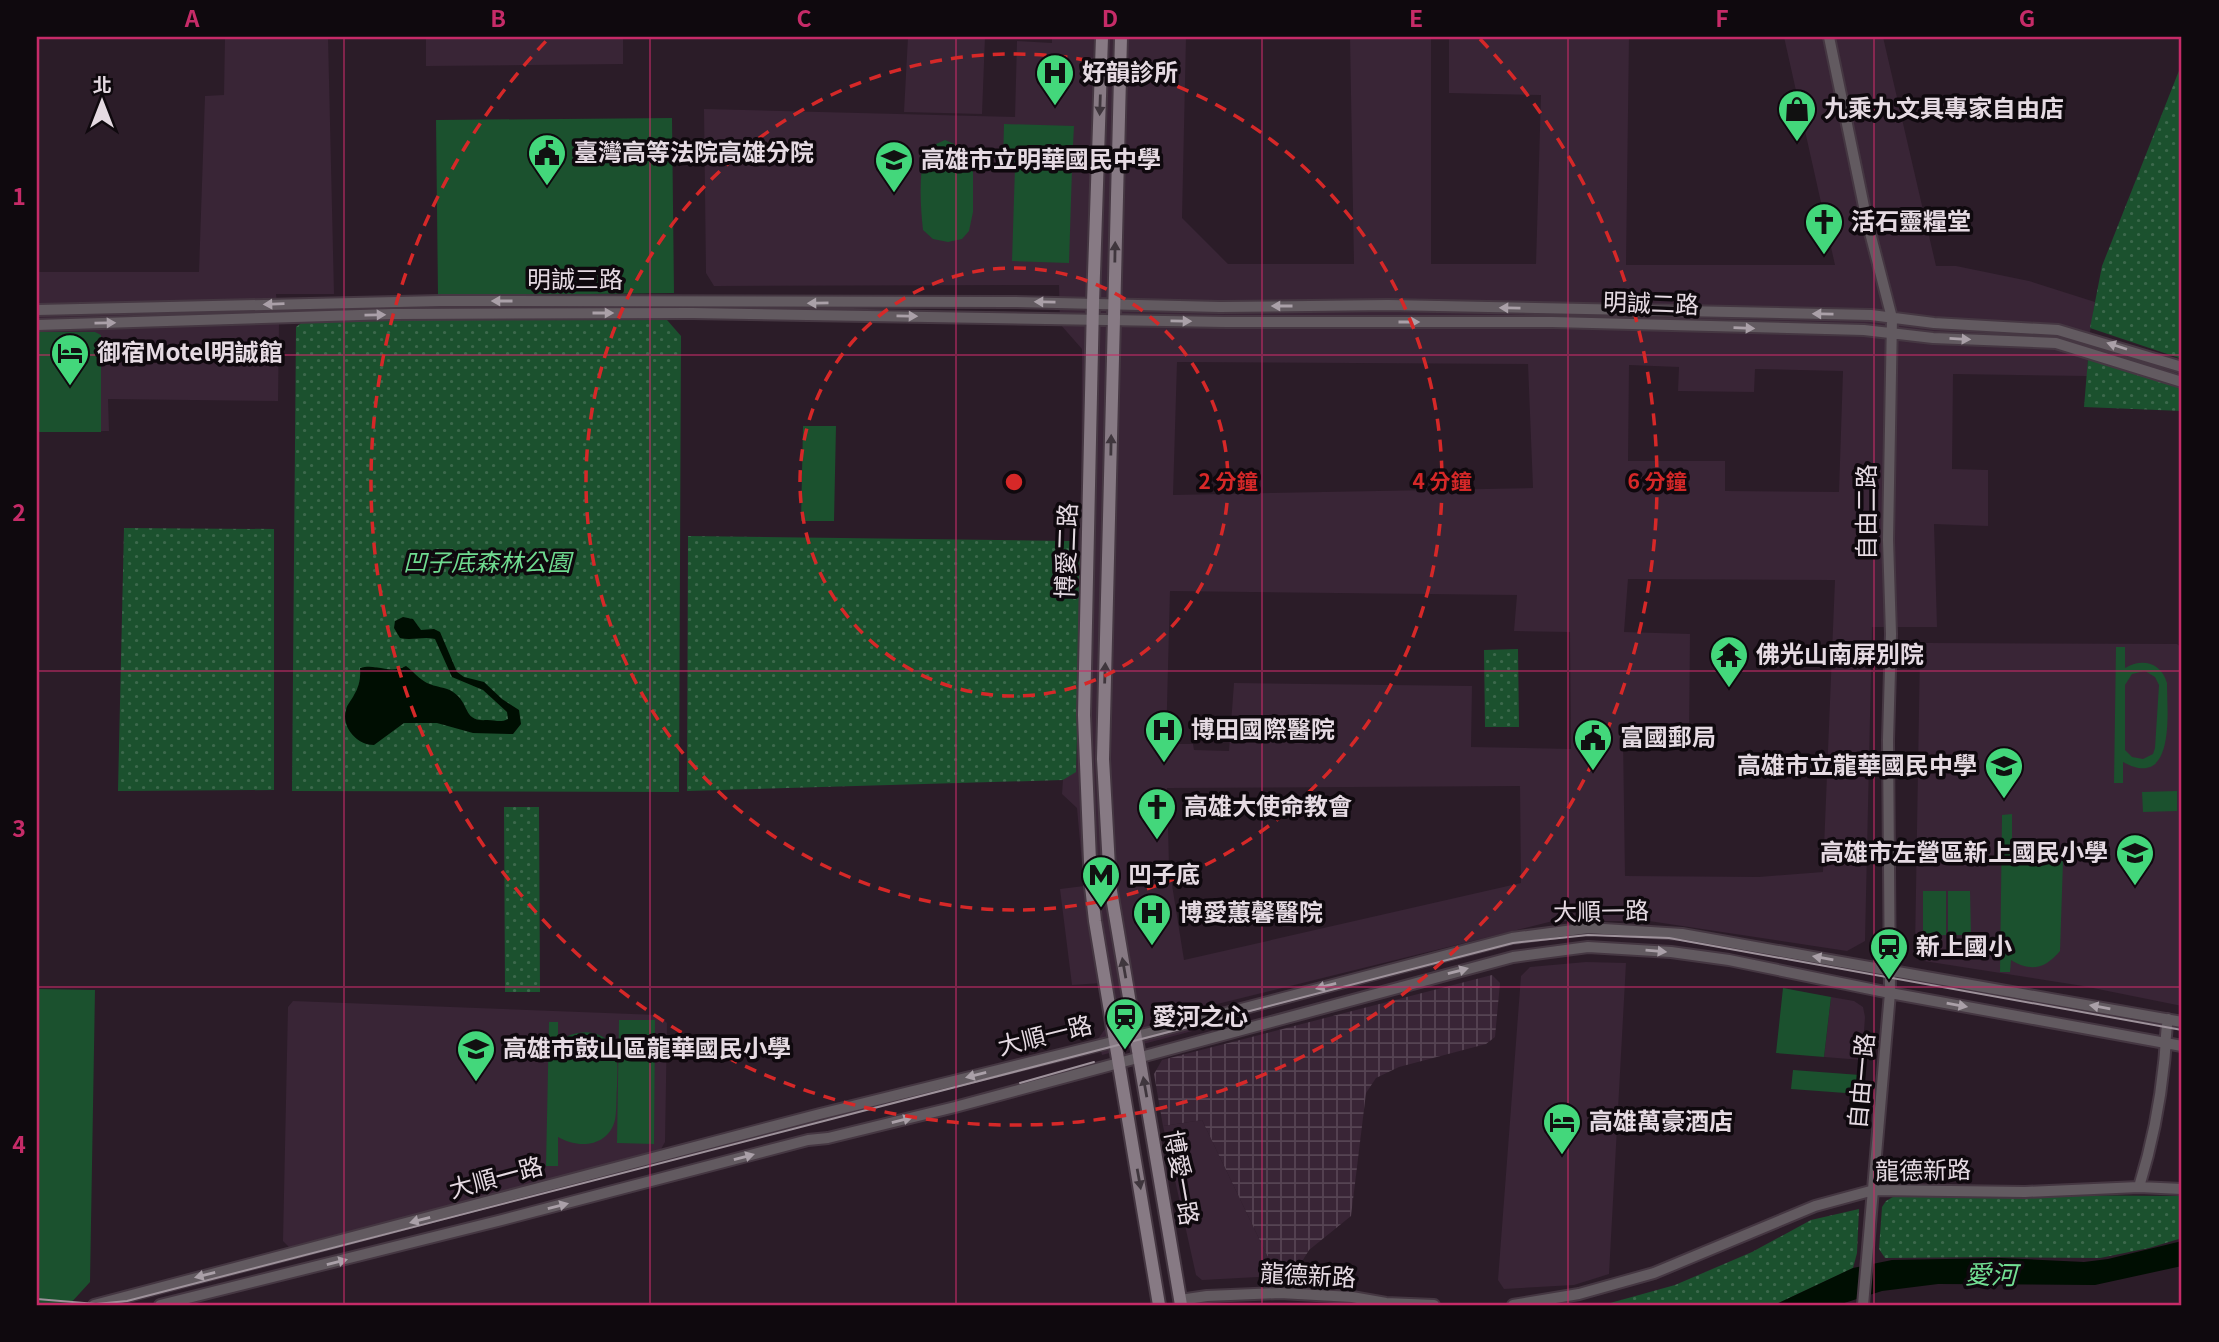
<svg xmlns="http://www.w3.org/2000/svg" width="2219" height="1342" font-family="Georgia,'Noto Sans TC',serif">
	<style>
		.built { fill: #392536; fill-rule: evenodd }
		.industrial { fill: url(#industrial-grid) }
		.grass { fill: #1b512e; fill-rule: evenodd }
		.park { fill: url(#park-dots) }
		.water { fill: #000e02 }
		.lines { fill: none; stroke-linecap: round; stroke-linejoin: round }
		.tertiary-casing { stroke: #453742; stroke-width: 14 }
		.secondary-casing { stroke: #453742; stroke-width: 16 }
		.tertiary { stroke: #625a60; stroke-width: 10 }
		.secondary { stroke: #877a84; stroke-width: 12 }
		.tram { stroke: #9e929b; stroke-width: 2 }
		.oneway { fill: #3f363d }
		.oneway2 { fill: #aaa0a8 }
		.grid { fill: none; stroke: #c62b68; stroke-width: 2; stroke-opacity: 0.55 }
		.ring { fill: none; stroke: #d62828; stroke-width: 3.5; stroke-dasharray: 12 9 }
		.labels { text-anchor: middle; stroke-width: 7; stroke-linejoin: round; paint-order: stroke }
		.poi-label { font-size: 24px; font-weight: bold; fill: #e5dae2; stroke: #0f090e; text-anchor: start }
		.street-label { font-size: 24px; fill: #e5dae2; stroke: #0f090e }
		.park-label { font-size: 24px; font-style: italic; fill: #6fdb90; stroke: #0f090e }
		.water-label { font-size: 26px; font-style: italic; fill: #72de93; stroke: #0f090e }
		.centre { fill: #d62828; stroke: #0f090e; stroke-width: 3.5 }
		.ring-label { font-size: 21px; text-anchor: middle; font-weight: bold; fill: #d62828; stroke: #0f090e; stroke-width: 7; stroke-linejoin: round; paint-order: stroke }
		.neatline { fill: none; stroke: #c62b68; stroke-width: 2.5 }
		.grid-label { font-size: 23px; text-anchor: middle; font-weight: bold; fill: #c62b68 }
	</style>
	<defs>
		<pattern id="industrial-grid" width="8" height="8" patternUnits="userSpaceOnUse" patternTransform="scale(1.75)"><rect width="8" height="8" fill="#392536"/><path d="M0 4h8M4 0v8" fill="none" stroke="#564453"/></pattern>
		<pattern id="park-dots" width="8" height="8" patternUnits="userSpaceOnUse" patternTransform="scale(1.75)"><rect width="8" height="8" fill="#1b512e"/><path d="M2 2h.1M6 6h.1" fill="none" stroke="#3c694c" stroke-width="1.8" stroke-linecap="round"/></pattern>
	</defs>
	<rect width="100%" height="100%" fill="#2b1c28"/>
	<path class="built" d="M 225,37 L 328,37 L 334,294 L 276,294 L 279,324 L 278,401 L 108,399 L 109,431 L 37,432 L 37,272 L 199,272 L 205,96 L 224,95 Z
		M 426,37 L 623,37 L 623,64 L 426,66 Z
		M 908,37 L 985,37 L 982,114 L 904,112 Z
		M 1052,37 L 1186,37 L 1182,218 L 1228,264 L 1354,264 L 1350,37 L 1431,37 L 1431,264 L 1536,264 L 1541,95 L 1449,93 L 1449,37 L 1629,37 L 1626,265 L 1835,265 L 1784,37 L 1883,37 L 1936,266 L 1956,266 L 2029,281 L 2095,302 L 2089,338 L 2087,376 L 1953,374 L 1952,469 L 1988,470 L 1988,526 L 1934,524 L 1937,627 L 1872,627 L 1865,941 L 1847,951 L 1649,921 L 1553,921 L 1193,1010 L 1196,1030 L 1102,1055 L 1098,1039 L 1105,1029 L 1102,983 L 1072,985 L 1060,889 L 1084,886 L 1077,808 L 1062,794 L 1063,780 L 1076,771 L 1082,555 L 1071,541 L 1072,530 L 1081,522 L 1082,349 L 1060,324 L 1059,285 L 714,286 L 706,273 L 704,109 L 1015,117 L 1017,41 L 1052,43 ZM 1177,362 L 1528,364 L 1533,488 L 1173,495 ZM 1629,365 L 1679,367 L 1678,391 L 1754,392 L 1755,369 L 1843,371 L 1839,492 L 1725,491 L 1725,461 L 1628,461 ZM 1628,579 L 1835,580 L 1823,872 L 1759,877 L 1625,876 L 1623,737 L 1689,737 L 1690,634 L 1624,632 ZM 1170,591 L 1517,595 L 1514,631 L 1570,632 L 1571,749 L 1471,747 L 1472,686 L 1234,683 L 1229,751 L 1194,750 L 1193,744 L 1166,744 ZM 1520,786 L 1521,883 L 1184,960 L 1169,866 L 1167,788 Z
		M 1925,643 L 2177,644 L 2182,648 L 2179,775 L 2182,787 L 2182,1006 L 2083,986 L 1924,961 L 1915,949 L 1920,651 Z
		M 1586,962 L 1626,963 L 1609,1274 L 1574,1285 L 1504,1289 L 1498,1280 L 1521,976 L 1530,967 Z
		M 1831,997 L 1854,1001 L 1863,1007 L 1865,1017 L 1862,1060 L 1824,1057 Z
		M 293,1001 L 658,1015 L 667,1023 L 665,1142 L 660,1151 L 289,1247 L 283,1241 L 288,1007 Z
		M 1202,1120 L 1277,1276 L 1202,1280 L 1196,1275 L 1163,1126 Z"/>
	<path class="industrial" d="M 1492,975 L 1500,983 L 1495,1037 L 1486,1044 L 1399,1067 L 1376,1078 L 1366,1093 L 1351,1216 L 1309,1250 L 1292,1278 L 1277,1276 L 1202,1120 L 1163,1126 L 1154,1074 L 1162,1060 Z"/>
	<path class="grass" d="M 672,118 L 674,293 L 438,296 L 436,120 Z
		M 1004,124 L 1074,126 L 1072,164 L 1003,162 Z
		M 945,140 L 966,149 L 973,164 L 973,212 L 969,231 L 962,239 L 948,242 L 933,239 L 923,230 C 920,203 919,175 925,149 Z
		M 1015,167 L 1072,169 L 1069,263 L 1012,261 Z
		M 39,332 L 95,332 L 101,335 L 101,432 L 38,432 Z
		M 803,426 L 836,426 L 834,521 L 801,521 Z
		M 2116,647 L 2125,647 L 2125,668 C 2142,658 2161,662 2167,683 C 2167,712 2176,791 2123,762 L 2123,783 L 2114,783 ZM 2145,671 L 2155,677 L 2159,685 L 2155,748 L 2153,754 L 2143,759 L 2132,757 L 2125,750 L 2125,685 L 2132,674 Z
		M 2177,791 L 2177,811 L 2143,812 L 2142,792 Z
		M 2012,814 L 2012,847 L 2028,839 L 2043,839 L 2056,850 L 2063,862 L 2060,951 C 2045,969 2031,972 2011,960 L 2010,972 L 2000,972 L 2002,815 Z
		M 1923,891 L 1946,891 L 1946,935 L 1923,936 Z
		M 1948,891 L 1970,891 L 1971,935 L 1948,935 Z
		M 1783,988 L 1831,997 L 1824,1057 L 1776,1053 Z
		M 37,989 L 95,990 L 90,1282 L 69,1305 L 37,1305 Z
		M 619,1020 L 655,1020 L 654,1144 L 617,1143 Z
		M 549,1022 L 558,1022 L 558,1042 C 574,1029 603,1027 614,1049 C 619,1060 617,1075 617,1087 C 616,1097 617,1109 615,1120 C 608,1147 579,1149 558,1137 L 558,1166 L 546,1166 Z
		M 1793,1070 L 1860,1075 L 1859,1094 L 1791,1089 Z"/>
	<path class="park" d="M 2182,63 L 2182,359 L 2090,328 L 2102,266 Z
		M 305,320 L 667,320 L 681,336 L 679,792 L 292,791 L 296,327 Z
		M 2088,359 L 2182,388 L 2182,411 L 2084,407 Z
		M 124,528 L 274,529 L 274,790 L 118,791 Z
		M 688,536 L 1071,541 L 1082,555 L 1076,772 L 1063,780 L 687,791 Z
		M 1518,649 L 1519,727 L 1485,727 L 1484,650 Z
		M 504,807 L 539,807 L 540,992 L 505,992 Z
		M 1898,1194 L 2182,1196 L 2182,1238 L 2149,1248 L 2100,1258 L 1988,1257 L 1885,1258 L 1879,1249 L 1882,1207 L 1886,1201 Z
		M 1859,1209 L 1857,1253 L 1853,1268 L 1774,1305 L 1603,1305 L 1675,1285 L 1752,1252 L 1811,1220 Z"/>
	<path class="water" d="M 403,617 L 413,619 L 421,630 L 434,629 L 440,632 L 457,672 L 464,677 L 484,682 L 502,699 L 519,710 L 521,724 L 513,734 L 473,733 L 437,723 L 404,723 L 374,745 C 357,745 341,727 346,710 C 347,704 352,700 354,695 C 359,687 361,678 360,668 C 378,663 388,675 406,666 C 413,671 419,679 427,683 C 435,687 446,687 453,692 C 471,704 462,722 487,720 C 496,720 500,723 508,719 L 507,712 L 483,690 L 452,677 L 435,639 C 423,636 412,641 400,638 L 394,628 L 395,621 Z
		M 2182,1241 L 2182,1266 L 2095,1285 L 1938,1284 L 1882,1291 L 1838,1305 L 1774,1305 L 1853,1268 L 1892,1260 L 2001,1258 L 2084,1262 L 2108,1259 Z"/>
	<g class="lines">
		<defs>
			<path id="tertiary" d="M 1829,37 L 1867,221 L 1892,318 L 1888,540 L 1891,634 L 1888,740 L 1890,993 L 1863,1305
				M 37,310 L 441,301 L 1014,302 L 1220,307 L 1388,305 L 1871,315 L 1934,323 L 2058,330 L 2182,367
				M 37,325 L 393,314 L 692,313 L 1225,322 L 1552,322 L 1864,330 L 1933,338 L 2056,343 L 2182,382
				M 2139,1187 L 2182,1189
				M 1180,1300 L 1207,1296 L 1280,1293 L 1352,1297 L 1386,1303 L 1434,1305
				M 94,1305 L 820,1114 L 1157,1031 L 1512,938 L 1588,928 L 1682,934 L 2182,1022
				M 160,1305 L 498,1221 L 808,1140 L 828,1138 L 955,1107 L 1513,957 L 1588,947 L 1671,952 L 1729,960 L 1890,993 L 2182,1046
				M 1513,1305 L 1579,1294 L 1654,1273 L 1815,1206 L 1874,1190 L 2025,1192 L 2139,1187 C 2151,1148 2160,1104 2164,1063 C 2166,1048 2165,1034 2168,1019"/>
			<path id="secondary" d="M 1102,37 L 1093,303 L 1084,715 L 1091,886 L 1095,921 L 1159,1305
				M 1121,37 L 1103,759 L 1110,885 L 1181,1305"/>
		</defs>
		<use href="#tertiary" class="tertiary-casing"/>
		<use href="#secondary" class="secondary-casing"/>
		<use href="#tertiary" class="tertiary"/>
		<use href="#secondary" class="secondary"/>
		<path class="tram" d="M 1020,1083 L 1094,1062
			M 37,1299 L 96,1304 L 127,1301 C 589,1181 1051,1063 1513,943 L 1588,935 L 1669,938 L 2182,1030"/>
	</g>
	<defs><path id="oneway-solid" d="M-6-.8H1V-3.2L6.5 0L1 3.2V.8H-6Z" transform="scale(1.75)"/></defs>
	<g class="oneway">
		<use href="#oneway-solid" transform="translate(1100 105) rotate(92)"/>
		<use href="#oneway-solid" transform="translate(1115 252) rotate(-89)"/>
		<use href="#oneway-solid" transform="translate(1111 445) rotate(-89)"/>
		<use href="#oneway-solid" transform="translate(1105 673) rotate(-88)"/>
		<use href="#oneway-solid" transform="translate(1124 968) rotate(-100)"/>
		<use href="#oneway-solid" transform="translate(1145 1087) rotate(-100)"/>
		<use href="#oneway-solid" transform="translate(1139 1179) rotate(80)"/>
	</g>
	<g class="oneway2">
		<use href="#oneway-solid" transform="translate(502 301) rotate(180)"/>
		<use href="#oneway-solid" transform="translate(1045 302) rotate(-179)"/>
		<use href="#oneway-solid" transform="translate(818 303) rotate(179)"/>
		<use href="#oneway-solid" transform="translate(274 304) rotate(178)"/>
		<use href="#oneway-solid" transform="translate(1282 306) rotate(180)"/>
		<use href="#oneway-solid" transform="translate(1510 308) rotate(-179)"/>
		<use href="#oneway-solid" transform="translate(603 313)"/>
		<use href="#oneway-solid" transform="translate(1823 314) rotate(-179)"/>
		<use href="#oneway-solid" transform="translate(375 315) rotate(-1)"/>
		<use href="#oneway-solid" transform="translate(907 316) rotate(1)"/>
		<use href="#oneway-solid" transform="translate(1181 321) rotate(1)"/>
		<use href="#oneway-solid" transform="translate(1409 322)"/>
		<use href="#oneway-solid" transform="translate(105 323) rotate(-1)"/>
		<use href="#oneway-solid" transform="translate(1744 328) rotate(2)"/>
		<use href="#oneway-solid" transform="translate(1960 339) rotate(3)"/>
		<use href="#oneway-solid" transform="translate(2117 346) rotate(-162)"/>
		<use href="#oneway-solid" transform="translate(1656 951) rotate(5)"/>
		<use href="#oneway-solid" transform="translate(1823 958) rotate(-170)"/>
		<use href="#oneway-solid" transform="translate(1458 971) rotate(-15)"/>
		<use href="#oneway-solid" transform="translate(1326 986) rotate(165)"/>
		<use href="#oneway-solid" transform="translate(1957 1005) rotate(10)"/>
		<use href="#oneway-solid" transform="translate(2100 1007) rotate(-170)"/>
		<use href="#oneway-solid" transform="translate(976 1075) rotate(166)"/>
		<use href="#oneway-solid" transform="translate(902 1120) rotate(-14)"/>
		<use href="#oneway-solid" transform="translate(744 1157) rotate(-15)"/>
		<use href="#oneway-solid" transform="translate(558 1206) rotate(-14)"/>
		<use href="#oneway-solid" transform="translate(420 1220) rotate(165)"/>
		<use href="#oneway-solid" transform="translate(337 1262) rotate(-14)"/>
		<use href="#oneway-solid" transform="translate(205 1275) rotate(166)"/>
	</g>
	<path class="grid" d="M 344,37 L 344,1305M 650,37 L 650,1305M 956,37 L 956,1305M 1262,37 L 1262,1305M 1568,37 L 1568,1305M 1874,37 L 1874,1305M 37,355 L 2182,355M 37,671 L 2182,671M 37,987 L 2182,987"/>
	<g class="ring">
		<circle cx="1014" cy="482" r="214"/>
		<circle cx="1014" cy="482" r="428"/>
		<path d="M1480 39A643 643 0 1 1 548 39"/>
	</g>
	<defs>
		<symbol id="hospital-pin" viewBox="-11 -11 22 30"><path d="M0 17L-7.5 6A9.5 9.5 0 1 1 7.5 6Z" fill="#43d77b" stroke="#0f090e"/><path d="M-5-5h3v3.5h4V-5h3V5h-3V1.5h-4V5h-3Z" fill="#111"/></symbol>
		<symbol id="shop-pin" viewBox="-11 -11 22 30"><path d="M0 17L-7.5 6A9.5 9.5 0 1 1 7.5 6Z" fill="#43d77b" stroke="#0f090e"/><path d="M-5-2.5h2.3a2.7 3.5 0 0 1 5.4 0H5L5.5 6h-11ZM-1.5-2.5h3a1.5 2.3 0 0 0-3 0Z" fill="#111"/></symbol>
		<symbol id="civic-pin" viewBox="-11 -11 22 30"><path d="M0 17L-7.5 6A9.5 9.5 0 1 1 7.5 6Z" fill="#43d77b" stroke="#0f090e"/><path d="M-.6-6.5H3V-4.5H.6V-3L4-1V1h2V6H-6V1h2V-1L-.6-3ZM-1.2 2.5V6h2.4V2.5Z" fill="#111"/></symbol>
		<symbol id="school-pin" viewBox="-11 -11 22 30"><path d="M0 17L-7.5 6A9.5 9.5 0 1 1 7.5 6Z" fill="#43d77b" stroke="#0f090e"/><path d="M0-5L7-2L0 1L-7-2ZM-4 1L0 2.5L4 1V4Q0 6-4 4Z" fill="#111"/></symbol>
		<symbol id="church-pin" viewBox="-11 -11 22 30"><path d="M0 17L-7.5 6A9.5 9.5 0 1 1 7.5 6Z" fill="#43d77b" stroke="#0f090e"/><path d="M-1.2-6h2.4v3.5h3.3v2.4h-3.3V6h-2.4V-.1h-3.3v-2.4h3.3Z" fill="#111"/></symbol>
		<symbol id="hotel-pin" viewBox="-11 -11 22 30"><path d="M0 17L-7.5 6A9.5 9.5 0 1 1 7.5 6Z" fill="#43d77b" stroke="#0f090e"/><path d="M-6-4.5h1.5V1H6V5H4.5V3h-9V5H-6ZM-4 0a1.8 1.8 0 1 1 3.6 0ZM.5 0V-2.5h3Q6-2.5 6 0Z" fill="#111"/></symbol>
		<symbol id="temple-pin" viewBox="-11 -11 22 30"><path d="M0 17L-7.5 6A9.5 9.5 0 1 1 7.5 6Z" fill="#43d77b" stroke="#0f090e"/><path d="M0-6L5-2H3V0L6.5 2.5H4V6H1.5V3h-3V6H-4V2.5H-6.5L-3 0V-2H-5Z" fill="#111"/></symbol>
		<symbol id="metro-pin" viewBox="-11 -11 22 30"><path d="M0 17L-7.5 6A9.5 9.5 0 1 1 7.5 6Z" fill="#43d77b" stroke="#0f090e"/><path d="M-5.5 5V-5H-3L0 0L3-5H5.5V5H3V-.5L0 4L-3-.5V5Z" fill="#111"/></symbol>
		<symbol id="station-pin" viewBox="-11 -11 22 30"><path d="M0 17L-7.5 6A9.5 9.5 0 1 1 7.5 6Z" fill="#43d77b" stroke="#0f090e"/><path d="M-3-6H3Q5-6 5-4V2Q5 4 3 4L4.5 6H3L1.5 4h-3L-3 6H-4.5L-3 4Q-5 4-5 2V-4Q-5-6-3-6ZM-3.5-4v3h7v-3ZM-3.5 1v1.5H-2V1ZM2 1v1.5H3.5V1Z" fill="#111"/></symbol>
	</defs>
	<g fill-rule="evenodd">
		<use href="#hospital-pin" x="1033" y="51" width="44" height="60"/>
		<use href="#shop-pin" x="1775" y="87" width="44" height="60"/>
		<use href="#civic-pin" x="525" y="131" width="44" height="60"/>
		<use href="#school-pin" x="872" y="138" width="44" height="60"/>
		<use href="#church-pin" x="1802" y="200" width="44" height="60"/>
		<use href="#hotel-pin" x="48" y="331" width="44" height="60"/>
		<use href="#temple-pin" x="1707" y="633" width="44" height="60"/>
		<use href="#hospital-pin" x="1142" y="708" width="44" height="60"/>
		<use href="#civic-pin" x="1571" y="716" width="44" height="60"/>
		<use href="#school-pin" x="1982" y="744" width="44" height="60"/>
		<use href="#church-pin" x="1135" y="785" width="44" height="60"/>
		<use href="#school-pin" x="2113" y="831" width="44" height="60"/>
		<use href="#metro-pin" x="1079" y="853" width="44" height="60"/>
		<use href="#hospital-pin" x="1130" y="891" width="44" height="60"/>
		<use href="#station-pin" x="1867" y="925" width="44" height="60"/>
		<use href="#station-pin" x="1103" y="995" width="44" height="60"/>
		<use href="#school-pin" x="454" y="1027" width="44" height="60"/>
		<use href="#hotel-pin" x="1540" y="1100" width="44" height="60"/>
	</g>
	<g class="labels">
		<g class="poi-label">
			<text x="1082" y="81">好韻診所</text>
			<text x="1824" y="117">九乘九文具專家自由店</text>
			<text x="574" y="161">臺灣高等法院高雄分院</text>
			<text x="921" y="168">高雄市立明華國民中學</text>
			<text x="1851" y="230">活石靈糧堂</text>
			<text x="97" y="361">御宿Motel明誠館</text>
			<text x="1756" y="663">佛光山南屏別院</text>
			<text x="1191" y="738">博田國際醫院</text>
			<text x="1620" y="746">富國郵局</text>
			<text x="1977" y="774" text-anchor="end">高雄市立龍華國民中學</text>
			<text x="1184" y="815">高雄大使命教會</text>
			<text x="2108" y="861" text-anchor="end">高雄市左營區新上國民小學</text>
			<text x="1128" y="883">凹子底</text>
			<text x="1179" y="921">博愛蕙馨醫院</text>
			<text x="1916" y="955">新上國小</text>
			<text x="1152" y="1025">愛河之心</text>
			<text x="503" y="1057">高雄市鼓山區龍華國民小學</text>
			<text x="1589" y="1130">高雄萬豪酒店</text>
		</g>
		<g class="street-label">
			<text x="575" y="288">明誠三路</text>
			<text transform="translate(1651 304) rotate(2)" y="8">明誠二路</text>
			<text transform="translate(1867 512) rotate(-90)" y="8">自由二路</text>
			<text transform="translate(1067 551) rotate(-88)" y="8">博愛二路</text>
			<text transform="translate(1601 912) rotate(-1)" y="8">大順一路</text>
			<text transform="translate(1045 1036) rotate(-14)" y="8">大順一路</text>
			<text transform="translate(1862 1081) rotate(-85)" y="8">自由一路</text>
			<text transform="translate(1923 1171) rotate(-1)" y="8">龍德新路</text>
			<text transform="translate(496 1178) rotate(-15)" y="8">大順一路</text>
			<text transform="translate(1181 1178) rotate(80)" y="8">博愛一路</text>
			<text transform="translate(1308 1276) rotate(3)" y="8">龍德新路</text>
		</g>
		<g class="park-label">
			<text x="487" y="571">凹子底森林公園</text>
		</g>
		<g class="water-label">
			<text transform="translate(1991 1275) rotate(1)" y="9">愛河</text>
		</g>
	</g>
	<circle cx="1014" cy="482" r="10" class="centre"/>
	<g class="ring-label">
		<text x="1228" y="489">2 分鐘</text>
		<text x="1442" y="489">4 分鐘</text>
		<text x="1657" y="489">6 分鐘</text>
	</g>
	<rect width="2219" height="1342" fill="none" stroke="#0f090e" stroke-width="77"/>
	<g transform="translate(102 102)" stroke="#0f090e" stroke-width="5" paint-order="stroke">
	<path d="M0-5L12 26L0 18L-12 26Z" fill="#e5dae2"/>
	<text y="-10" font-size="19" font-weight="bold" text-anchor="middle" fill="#e5dae2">北</text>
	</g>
	<rect x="38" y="38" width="2142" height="1266" class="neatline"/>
	<g class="grid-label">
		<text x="192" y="27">A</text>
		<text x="498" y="27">B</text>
		<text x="804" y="27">C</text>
		<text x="1110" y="27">D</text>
		<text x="1416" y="27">E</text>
		<text x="1722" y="27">F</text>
		<text x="2027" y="27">G</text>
		<text x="19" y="205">1</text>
		<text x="19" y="521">2</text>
		<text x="19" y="837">3</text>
		<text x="19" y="1153">4</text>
	</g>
</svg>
